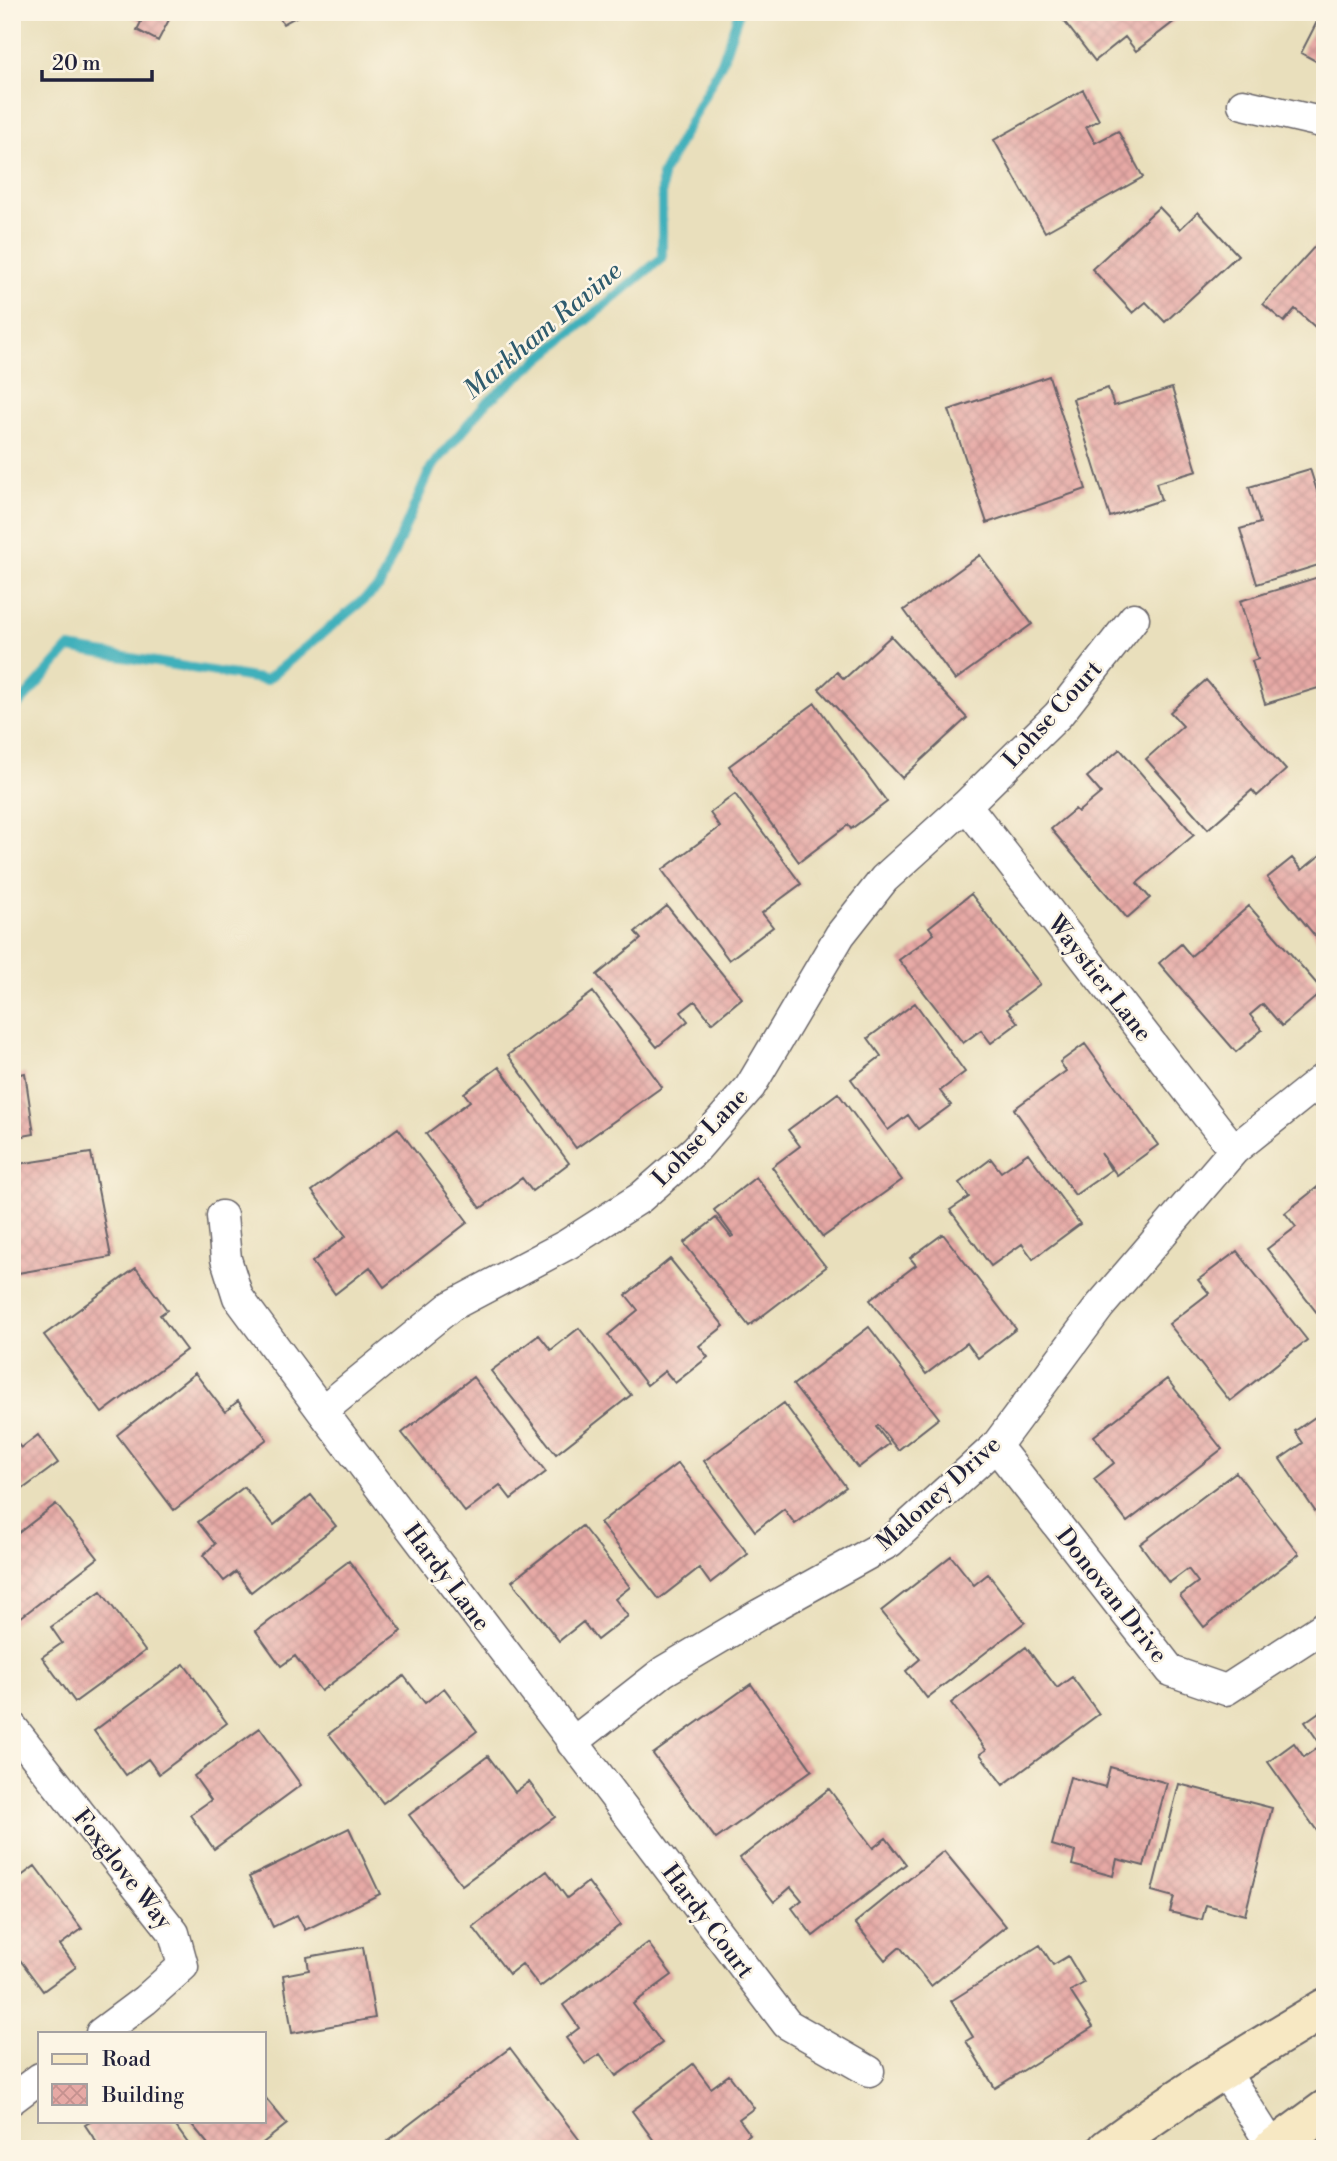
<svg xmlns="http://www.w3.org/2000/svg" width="1337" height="2161" font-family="'Libre Bodoni',serif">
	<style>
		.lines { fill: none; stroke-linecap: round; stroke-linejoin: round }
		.stream { stroke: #41b0bb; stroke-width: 10 }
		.building { fill: url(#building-cross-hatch) }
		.street-casing { stroke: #686468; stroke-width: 33 }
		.secondary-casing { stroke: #686468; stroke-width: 42 }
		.street { stroke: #fff; stroke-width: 30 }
		.secondary { stroke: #f7e8c3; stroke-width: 38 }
		.labels { text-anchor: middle; stroke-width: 5; stroke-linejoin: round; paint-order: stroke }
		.street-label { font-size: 24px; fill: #22223b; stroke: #fcf5e5 }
		.water-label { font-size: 26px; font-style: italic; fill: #2e5b6e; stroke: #fcf5e5 }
	</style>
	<defs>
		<pattern id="building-cross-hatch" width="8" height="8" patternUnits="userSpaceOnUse" patternTransform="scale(1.75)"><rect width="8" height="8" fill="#e6a9a5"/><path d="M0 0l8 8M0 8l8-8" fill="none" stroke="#c5918f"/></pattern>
	</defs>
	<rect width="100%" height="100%" fill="#fcf5e5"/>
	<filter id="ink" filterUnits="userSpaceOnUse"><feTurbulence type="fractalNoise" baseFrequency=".0143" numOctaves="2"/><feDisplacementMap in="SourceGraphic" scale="14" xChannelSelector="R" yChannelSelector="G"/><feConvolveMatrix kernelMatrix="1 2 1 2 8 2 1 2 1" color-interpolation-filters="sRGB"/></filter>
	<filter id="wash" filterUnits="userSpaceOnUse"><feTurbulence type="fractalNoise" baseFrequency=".00686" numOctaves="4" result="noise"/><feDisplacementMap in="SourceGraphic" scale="28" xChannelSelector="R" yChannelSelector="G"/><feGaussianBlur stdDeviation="1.57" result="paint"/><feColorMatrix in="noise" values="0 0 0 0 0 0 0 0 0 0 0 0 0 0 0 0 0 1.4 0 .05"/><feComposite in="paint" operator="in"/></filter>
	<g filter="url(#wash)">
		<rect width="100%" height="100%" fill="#e9dfbc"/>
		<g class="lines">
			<path class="stream" d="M 12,712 L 69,648 L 266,680 L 379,587 L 431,468 L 486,403 L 662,258 L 662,175 L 722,62 L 739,12"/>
		</g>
		<g id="blocks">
			<path class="building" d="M 122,12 L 173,12 L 158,41 L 137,30 L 141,22 Z
				M 276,12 L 305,12 L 283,24 Z
				M 1057,12 L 1176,12 L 1180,17 L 1136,51 L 1125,37 L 1095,61 Z
				M 1322,12 L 1325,12 L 1325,66 L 1301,53 Z
				M 1083,90 L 1099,120 L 1086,127 L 1095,143 L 1118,131 L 1143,177 L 1045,232 L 994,140 Z
				M 1159,207 L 1180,229 L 1198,212 L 1238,255 L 1165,322 L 1146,302 L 1133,313 L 1092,269 Z
				M 1325,235 L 1325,336 L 1295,309 L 1284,322 L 1263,304 Z
				M 1049,376 L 1086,489 L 987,523 L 949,410 Z
				M 1108,388 L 1114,406 L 1172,388 L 1197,471 L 1156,483 L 1161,500 L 1110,517 L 1073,399 Z
				M 1310,469 L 1325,516 L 1325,563 L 1257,584 L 1240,529 L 1260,523 L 1249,487 Z
				M 980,555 L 1032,624 L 955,680 L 904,610 Z
				M 1325,575 L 1325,686 L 1265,704 L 1252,661 L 1258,659 L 1240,601 Z
				M 891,636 L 967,718 L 902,778 L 819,689 L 837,672 L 844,679 Z
				M 1206,680 L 1286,770 L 1257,796 L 1252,790 L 1208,829 L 1146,759 L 1183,726 L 1170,712 Z
				M 815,703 L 887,802 L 851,829 L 848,825 L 799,862 L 729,766 Z
				M 1120,749 L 1194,835 L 1137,883 L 1150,898 L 1127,918 L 1051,829 L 1075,809 L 1078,812 L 1101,793 L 1087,777 Z
				M 735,794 L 801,884 L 762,913 L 773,927 L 729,960 L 662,870 L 720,827 L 710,813 Z
				M 1325,851 L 1325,948 L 1267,878 L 1292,858 L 1302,870 Z
				M 971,894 L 1040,984 L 1007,1009 L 1018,1023 L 991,1043 L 981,1030 L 963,1043 L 899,960 L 934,934 L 929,927 Z
				M 667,906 L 742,998 L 712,1023 L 695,1001 L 681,1012 L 688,1021 L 657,1047 L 597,975 L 641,939 L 635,932 Z
				M 1249,906 L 1323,991 L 1282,1026 L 1263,1004 L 1250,1015 L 1262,1030 L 1236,1052 L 1159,963 L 1181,944 L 1191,956 Z
				M 593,992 L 662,1087 L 576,1148 L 508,1055 Z
				M 915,1003 L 965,1072 L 940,1091 L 951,1105 L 918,1129 L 908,1115 L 888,1130 L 851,1079 L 881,1056 L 868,1038 Z
				M 1085,1044 L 1158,1145 L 1117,1175 L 1101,1153 L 1111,1170 L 1075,1195 L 1014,1109 L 1066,1071 L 1060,1062 Z
				M 12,1058 L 16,1075 L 25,1073 L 34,1134 L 12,1138 Z
				M 499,1067 L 569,1163 L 532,1191 L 522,1178 L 481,1208 L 426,1134 L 470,1101 L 464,1093 Z
				M 838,1093 L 902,1180 L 823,1237 L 772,1167 L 800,1146 L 788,1130 Z
				M 398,1128 L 468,1222 L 384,1287 L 370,1267 L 335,1294 L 312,1262 L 346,1236 L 312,1191 Z
				M 91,1153 L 111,1257 L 12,1274 L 12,1165 Z
				M 1028,1153 L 1080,1224 L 1033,1259 L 1022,1244 L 991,1266 L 950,1210 L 969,1197 L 959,1183 L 991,1159 L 1001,1172 Z
				M 756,1177 L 826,1267 L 749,1326 L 684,1243 L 716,1218 L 731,1237 L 733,1236 L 714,1210 Z
				M 1325,1181 L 1325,1323 L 1267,1249 L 1296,1227 L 1285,1213 Z
				M 943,1234 L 1016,1329 L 978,1358 L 967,1343 L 926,1374 L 870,1300 L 916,1265 L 910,1258 Z
				M 1237,1251 L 1307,1340 L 1230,1401 L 1169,1324 L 1209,1293 L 1198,1280 Z
				M 670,1259 L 724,1326 L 699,1346 L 708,1357 L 675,1383 L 665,1371 L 647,1385 L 608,1335 L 638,1310 L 626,1295 Z
				M 136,1268 L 167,1310 L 160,1315 L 186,1350 L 102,1413 L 44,1335 Z
				M 869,1327 L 939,1418 L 898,1450 L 878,1425 L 876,1427 L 889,1444 L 858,1468 L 793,1385 Z
				M 579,1328 L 631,1395 L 556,1454 L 491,1371 L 539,1335 L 551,1350 Z
				M 195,1373 L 225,1412 L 238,1401 L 267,1439 L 174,1510 L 117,1435 Z
				M 473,1377 L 546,1472 L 511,1499 L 500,1485 L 465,1512 L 402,1433 Z
				M 1167,1379 L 1222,1449 L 1127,1522 L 1094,1479 L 1114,1463 L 1094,1436 Z
				M 784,1403 L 846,1487 L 795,1524 L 784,1509 L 755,1531 L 704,1461 Z
				M 1321,1413 L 1325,1419 L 1325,1526 L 1280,1459 L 1303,1443 L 1295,1431 Z
				M 38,1435 L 58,1463 L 12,1497 L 12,1437 L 21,1448 Z
				M 678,1463 L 748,1554 L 710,1583 L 699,1568 L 659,1599 L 600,1523 Z
				M 1236,1472 L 1299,1554 L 1204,1627 L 1180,1596 L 1198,1582 L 1188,1569 L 1169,1583 L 1140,1544 Z
				M 244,1487 L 274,1525 L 311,1495 L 336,1526 L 251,1592 L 236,1572 L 224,1581 L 203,1555 L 215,1544 L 198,1522 Z
				M 56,1504 L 98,1558 L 12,1624 L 12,1538 Z
				M 582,1526 L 630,1587 L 615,1599 L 628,1616 L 597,1640 L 583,1622 L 559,1641 L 512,1581 Z
				M 951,1556 L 974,1585 L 988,1574 L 1025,1622 L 927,1698 L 906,1671 L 920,1659 L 881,1611 Z
				M 349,1561 L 402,1631 L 321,1691 L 295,1656 L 281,1666 L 256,1631 Z
				M 101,1591 L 145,1651 L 75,1702 L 42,1657 L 62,1643 L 51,1627 Z
				M 1026,1647 L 1057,1688 L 1072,1677 L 1099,1714 L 1003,1785 L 980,1754 L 986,1750 L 951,1703 Z
				M 184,1664 L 227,1723 L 159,1774 L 148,1759 L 126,1775 L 94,1731 Z
				M 404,1676 L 425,1703 L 444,1688 L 477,1731 L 383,1803 L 329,1734 Z
				M 751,1684 L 812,1770 L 716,1839 L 653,1754 Z
				M 1325,1708 L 1325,1842 L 1268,1762 L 1294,1743 L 1304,1757 L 1321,1745 L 1305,1722 Z
				M 260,1728 L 301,1785 L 214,1849 L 190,1815 L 211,1800 L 194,1776 Z
				M 488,1756 L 515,1792 L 529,1782 L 555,1817 L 462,1885 L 409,1815 Z
				M 1110,1767 L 1167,1783 L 1144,1866 L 1117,1859 L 1113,1876 L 1072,1865 L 1075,1852 L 1052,1845 L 1070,1777 L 1105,1787 Z
				M 1179,1784 L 1272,1808 L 1245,1915 L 1206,1905 L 1202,1920 L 1170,1912 L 1174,1897 L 1152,1891 Z
				M 829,1789 L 873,1848 L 886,1838 L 906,1864 L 813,1936 L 792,1908 L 802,1900 L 791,1887 L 774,1902 L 740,1858 Z
				M 349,1828 L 380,1894 L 305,1930 L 297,1915 L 273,1927 L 249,1877 Z
				M 944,1851 L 1006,1926 L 931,1986 L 900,1947 L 885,1960 L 855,1923 Z
				M 35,1866 L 82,1929 L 60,1945 L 76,1967 L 43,1991 L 12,1949 L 12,1883 Z
				M 547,1871 L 567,1898 L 588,1882 L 620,1925 L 540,1987 L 522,1964 L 509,1974 L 473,1927 Z
				M 648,1943 L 672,1975 L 633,2004 L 662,2043 L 616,2076 L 600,2054 L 585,2064 L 566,2038 L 579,2028 L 563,2005 Z
				M 1040,1945 L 1053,1965 L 1068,1956 L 1084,1983 L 1070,1991 L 1093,2027 L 995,2088 L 966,2041 L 973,2037 L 951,2001 Z
				M 363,1947 L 375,2018 L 292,2033 L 283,1975 L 309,1970 L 307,1957 Z
				M 510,2048 L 581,2142 L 572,2149 L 377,2149 Z
				M 693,2064 L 711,2088 L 729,2075 L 754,2108 L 739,2119 L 750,2134 L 730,2149 L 660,2149 L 632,2111 Z
				M 264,2096 L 287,2124 L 255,2149 L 212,2149 L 189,2121 L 264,2121 Z
				M 92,2121 L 172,2121 L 192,2149 L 101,2149 L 85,2125 Z"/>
		</g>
	</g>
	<g filter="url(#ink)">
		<use href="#blocks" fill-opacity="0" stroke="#686468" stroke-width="2"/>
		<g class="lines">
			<defs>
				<path id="street" d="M 1243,104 L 1325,123
					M 966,805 L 1234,1150
					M 222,1216 L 226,1259 L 238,1297 L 322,1411 L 787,2024 L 869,2071
					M 322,1411 L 451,1306 L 568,1244 L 640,1198 L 695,1150 L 750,1087 L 840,935 L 884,879 L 966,805 L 1058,715 L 1134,618
					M 996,1446 L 1171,1671 L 1226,1690 L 1325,1626
					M 12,1727 L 174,1933 L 183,1966 L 145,2000 L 101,2033
					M 572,1743 L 664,1671 L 760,1614 L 890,1542 L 996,1446 L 1100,1306 L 1234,1150 L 1325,1077
					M 1223,2069 L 1274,2149
					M 12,2099 L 40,2078"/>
				<path id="secondary" d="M 1107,2149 C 1176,2097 1250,2053 1325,2008
					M 1272,2149 L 1325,2110"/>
			</defs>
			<use href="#street" class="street-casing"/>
			<use href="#secondary" class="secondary-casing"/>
			<use href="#street" class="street"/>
			<use href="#secondary" class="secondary"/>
		</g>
	</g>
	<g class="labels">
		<g class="street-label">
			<text transform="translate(1052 714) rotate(-48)" y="8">Lohse Court</text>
			<text transform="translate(1100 978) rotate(52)" y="8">Waystier Lane</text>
			<text transform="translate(700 1137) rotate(-46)" y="8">Lohse Lane</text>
			<text transform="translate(938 1493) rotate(-42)" y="8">Maloney Drive</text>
			<text transform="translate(447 1577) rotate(53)" y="8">Hardy Lane</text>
			<text transform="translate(1112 1595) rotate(52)" y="8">Donovan Drive</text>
			<text transform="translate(123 1869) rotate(52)" y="8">Foxglove Way</text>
			<text transform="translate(708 1921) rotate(53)" y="8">Hardy Court</text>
		</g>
		<g class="water-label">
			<text transform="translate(542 330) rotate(-40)" y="9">Markham Ravine</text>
		</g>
	</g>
	<rect width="1337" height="2161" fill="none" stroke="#fcf5e5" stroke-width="42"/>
	<rect x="38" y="2032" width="228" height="91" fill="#fcf5e5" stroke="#a5a1a1" stroke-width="2"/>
	<rect x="52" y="2054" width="35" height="10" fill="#f7e8c3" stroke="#a5a1a1" stroke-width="2"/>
	<text x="102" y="2066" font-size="21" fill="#22223b">Road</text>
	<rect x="52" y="2084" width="35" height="21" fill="url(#building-cross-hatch)" stroke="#a5a1a1" stroke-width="2"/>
	<text x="102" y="2102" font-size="21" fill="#22223b">Building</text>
	<path d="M42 70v10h110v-10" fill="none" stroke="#22223b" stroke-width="3.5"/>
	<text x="52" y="70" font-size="21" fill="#22223b" stroke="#fcf5e5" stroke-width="5" paint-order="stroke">20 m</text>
</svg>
